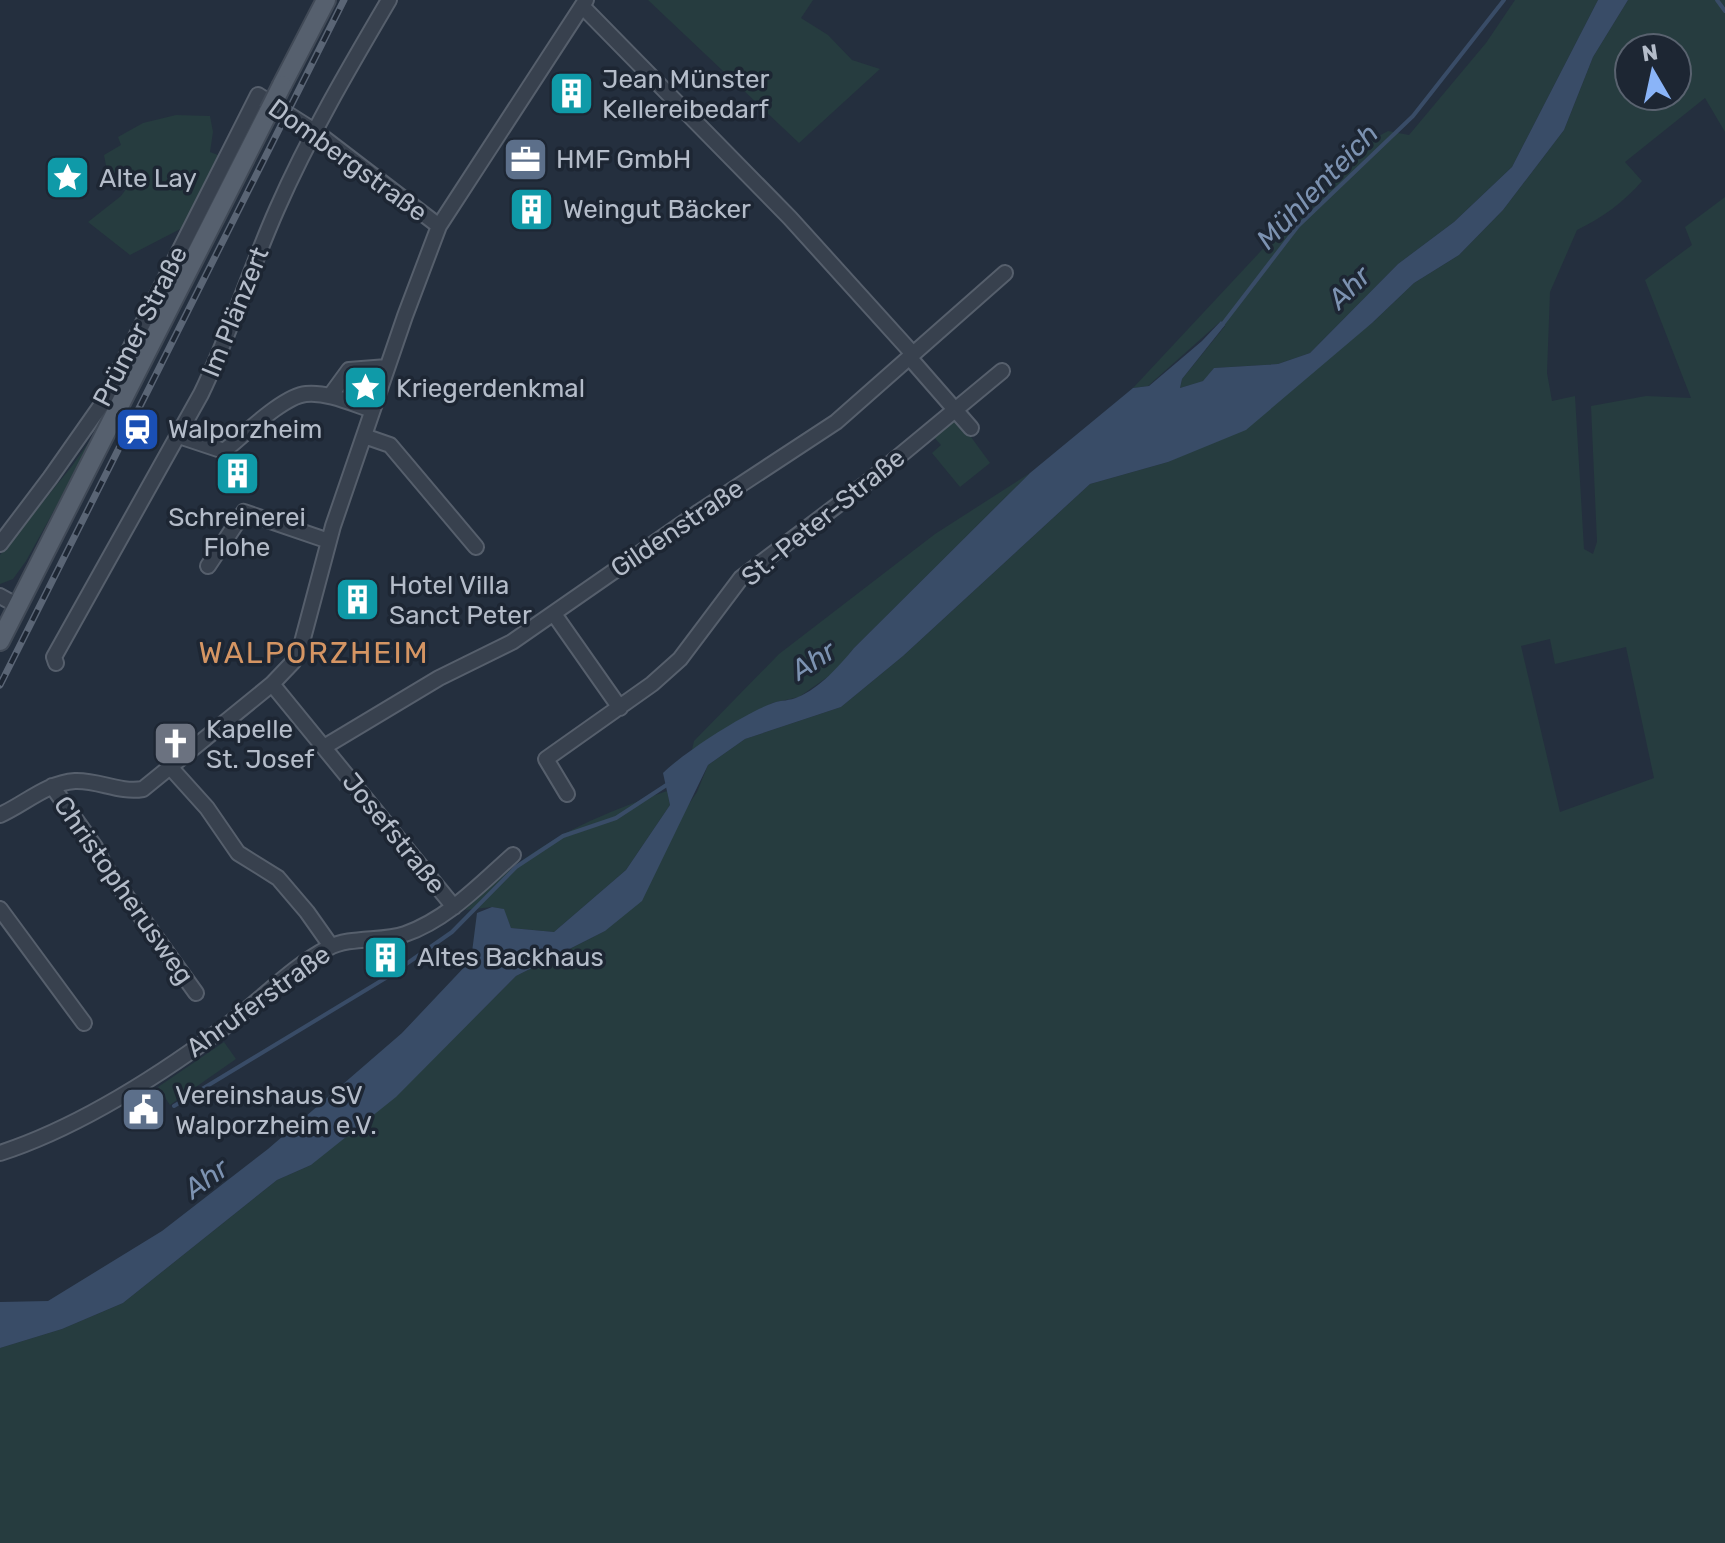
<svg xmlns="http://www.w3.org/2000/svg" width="1725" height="1543" font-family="Rubik,sans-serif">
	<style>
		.green { fill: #263c3f; fill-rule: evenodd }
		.water { fill: #394c67 }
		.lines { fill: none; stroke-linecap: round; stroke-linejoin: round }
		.stream { stroke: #394c67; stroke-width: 4 }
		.minor-casing { stroke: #565f6c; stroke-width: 18 }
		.major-casing { stroke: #414a57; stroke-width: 22 }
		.minor { stroke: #38414e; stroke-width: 14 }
		.major { stroke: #56606e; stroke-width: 18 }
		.rail-casing { stroke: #5a6575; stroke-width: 7 }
		.rail { stroke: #1d2633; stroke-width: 4; stroke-dasharray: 12; stroke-linecap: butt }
		.major-bridge-casing { stroke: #414a57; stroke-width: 22; stroke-linecap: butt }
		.major-bridge { stroke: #56606e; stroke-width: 18 }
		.labels { text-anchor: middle; stroke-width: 7; stroke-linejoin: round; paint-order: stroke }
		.poi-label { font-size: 26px; fill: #b4bcc9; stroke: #1d2633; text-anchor: start }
		.street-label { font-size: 26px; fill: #b4bcc9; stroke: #1d2633 }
		.water-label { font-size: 28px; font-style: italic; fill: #7c92b1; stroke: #1d2633 }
		.quarter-label { font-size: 30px; letter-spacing: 2px; fill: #d59563; stroke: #1d2633 }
	</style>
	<rect width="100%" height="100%" fill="#242f3e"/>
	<path class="green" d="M 648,0 L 813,0 L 801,18 L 828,35 L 852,60 L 880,69 L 799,143 Z
		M 1515,0 L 1598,0 L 1512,167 L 1454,222 L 1398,264 L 1310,353 L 1278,364 L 1214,368 L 1204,381 L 1180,388 L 1182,379 L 1225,326 L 1221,321 L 1148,386 L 1133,388 L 1357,148 L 1388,131 L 1409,135 L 1486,43 Z
		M 1628,0 L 1725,0 L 1725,132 L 1705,98 L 1625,162 L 1642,181 C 1624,202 1602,218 1577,230 L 1550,292 L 1547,373 L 1552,401 L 1575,396 L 1584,549 L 1593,554 L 1597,542 L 1591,406 L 1646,396 L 1691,398 L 1645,280 L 1692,245 L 1685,227 L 1725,197 L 1725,1543 L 0,1543 L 0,1348 L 62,1329 L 123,1303 L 277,1180 L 311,1165 L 476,1016 L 516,976 L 605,931 L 697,792 L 708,765 L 745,739 L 841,707 L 903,656 L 1090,484 L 1168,462 L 1188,452 L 1372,323 L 1414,283 L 1459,255 L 1503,210 L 1564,130 L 1593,57 ZM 1629,48 L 1677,48 L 1677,96 L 1629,96 ZM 1550,639 L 1555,664 L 1626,647 L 1654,778 L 1560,812 L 1521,646 Z
		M 176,115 L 210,116 L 213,132 L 210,152 L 218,155 L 188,225 L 130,255 L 88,222 L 121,196 L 134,178 L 107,171 L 104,155 L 121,145 L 118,137 L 143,123 Z
		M 955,415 L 990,463 L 960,487 L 932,453 L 941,445 L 932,435 Z
		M 103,422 L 26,561 L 13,579 L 0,584 L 0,555 L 72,466 Z
		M 1030,473 L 854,648 L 836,671 L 799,697 L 772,703 L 692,750 L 694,741 L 779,654 L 935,534 Z
		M 667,791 L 670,805 L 626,870 L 554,932 L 511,928 L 503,909 L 492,907 L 465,910 C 530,845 581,821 667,791 Z
		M 224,1042 L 236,1059 L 170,1105 L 158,1087 Z"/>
	<path class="water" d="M 1598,0 L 1628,0 L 1593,57 L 1564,130 L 1503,210 L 1459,255 L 1414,283 L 1372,323 L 1246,430 L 1168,462 L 1090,484 L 903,656 L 841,707 L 745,739 L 708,765 L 642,901 L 605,931 L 516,976 L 396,1097 L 311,1165 L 277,1180 L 123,1303 L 62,1329 L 0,1348 L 0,1302 L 48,1301 L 162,1231 L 268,1149 L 402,1033 L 471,960 L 477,913 L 492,907 L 504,909 L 511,928 L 554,932 L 626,870 L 670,805 L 663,773 C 684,752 745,713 773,703 C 781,700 790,701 798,697 C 820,688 839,666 854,648 L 1030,473 L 1133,388 L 1149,386 L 1202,341 L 1221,321 L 1225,325 L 1182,379 L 1180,388 L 1203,381 L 1214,368 L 1278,364 L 1310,353 L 1398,264 L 1454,222 L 1512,167 Z"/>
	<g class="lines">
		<path class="stream" d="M 1717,0 L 1725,11
			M 1222,325 L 1298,226 L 1413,116 L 1504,0
			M 174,1106 L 389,976 L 452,932 L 516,867 L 563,836 L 616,818 L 668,784"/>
		<defs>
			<path id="minor" d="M 582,6 L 790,218 L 913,354
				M 909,357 L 971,428
				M 330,396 L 349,370 L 387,367
				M 179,436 L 224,451 C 243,436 283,396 306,394 C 328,392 351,403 372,410
				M 364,436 L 390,445 L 476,547
				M 0,544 L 50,478 L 102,404 L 258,95 L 316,132 L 439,226
				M 208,566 L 244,512 L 329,541
				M 0,596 L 18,606
				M 554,614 L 620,708
				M 56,663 L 54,657 L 201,394 C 230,334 250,270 277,209 C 309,136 349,68 389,0
				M 272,684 L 454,907
				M 324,747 L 439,678 L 512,642 L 699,512 L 836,422 L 1005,273
				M 171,768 L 207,808 L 238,853 L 278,878 L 307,912 L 331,946
				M 52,786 L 95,847 L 106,868 L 196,993
				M 567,794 L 546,759 L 652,684 L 680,659 L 741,578 L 868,482 L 1002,371
				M 0,815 C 25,804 46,783 75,781 C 99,780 119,793 143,789 L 272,684 L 293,662 L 301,646 L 333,526 L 405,316 L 439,226 L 586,0
				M 0,909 L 84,1023
				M 0,1153 C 77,1128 157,1077 222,1029 C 259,1003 288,969 328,948 C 350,936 382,942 405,934 C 448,919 480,884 513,855"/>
			<path id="major" d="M 282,85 L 326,0
				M 0,641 L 269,111"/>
		</defs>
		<use href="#minor" class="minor-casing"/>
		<use href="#major" class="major-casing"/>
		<use href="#minor" class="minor"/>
		<use href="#major" class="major"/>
		<defs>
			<path id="rail" d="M 0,685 L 344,0"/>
		</defs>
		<use href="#rail" class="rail-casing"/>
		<use href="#rail" class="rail"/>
		<defs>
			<path id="major-bridge" d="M 269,111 L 282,85"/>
		</defs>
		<use href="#major-bridge" class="major-bridge-casing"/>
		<use href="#major-bridge" class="major-bridge"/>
	</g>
	<defs>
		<symbol id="building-square" viewBox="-11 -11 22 22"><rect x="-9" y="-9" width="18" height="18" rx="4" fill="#0f9aa8" stroke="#1d2633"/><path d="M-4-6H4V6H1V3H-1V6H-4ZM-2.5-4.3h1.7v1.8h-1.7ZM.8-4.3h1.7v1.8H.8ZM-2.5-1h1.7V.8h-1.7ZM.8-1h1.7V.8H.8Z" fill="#fff"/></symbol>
		<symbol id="office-square" viewBox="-11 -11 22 22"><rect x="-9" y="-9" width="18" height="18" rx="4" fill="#5c6f8a" stroke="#1d2633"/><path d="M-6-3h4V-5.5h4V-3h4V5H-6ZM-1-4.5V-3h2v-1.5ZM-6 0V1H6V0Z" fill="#fff"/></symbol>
		<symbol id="sight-square" viewBox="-11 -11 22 22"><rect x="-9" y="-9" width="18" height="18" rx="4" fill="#0f9aa8" stroke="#1d2633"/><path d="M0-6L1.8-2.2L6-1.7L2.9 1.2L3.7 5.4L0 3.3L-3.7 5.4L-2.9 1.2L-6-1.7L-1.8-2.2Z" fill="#fff"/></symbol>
		<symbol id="station-square" viewBox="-11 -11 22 22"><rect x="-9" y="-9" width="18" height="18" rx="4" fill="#1a4fb4" stroke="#1d2633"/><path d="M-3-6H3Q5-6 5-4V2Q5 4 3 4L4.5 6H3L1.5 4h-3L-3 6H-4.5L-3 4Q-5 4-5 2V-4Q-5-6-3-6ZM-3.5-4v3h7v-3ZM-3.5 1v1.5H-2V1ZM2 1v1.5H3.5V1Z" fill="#fff"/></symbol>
		<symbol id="church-square" viewBox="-11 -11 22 22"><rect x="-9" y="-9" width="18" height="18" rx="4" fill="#6b7280" stroke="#1d2633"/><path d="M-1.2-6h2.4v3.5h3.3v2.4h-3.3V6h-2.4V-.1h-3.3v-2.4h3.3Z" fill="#fff"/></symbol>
		<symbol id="civic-square" viewBox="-11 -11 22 22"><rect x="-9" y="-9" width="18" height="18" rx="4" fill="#5c6f8a" stroke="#1d2633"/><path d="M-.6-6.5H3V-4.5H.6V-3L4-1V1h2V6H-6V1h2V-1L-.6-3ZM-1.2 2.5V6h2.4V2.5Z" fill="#fff"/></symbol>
	</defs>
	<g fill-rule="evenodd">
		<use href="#building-square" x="546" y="68" width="51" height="51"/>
		<use href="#office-square" x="500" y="134" width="51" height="51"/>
		<use href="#sight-square" x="42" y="152" width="51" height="51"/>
		<use href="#building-square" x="506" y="184" width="51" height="51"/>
		<use href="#sight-square" x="340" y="362" width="51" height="51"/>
		<use href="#station-square" x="112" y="404" width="51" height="51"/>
		<use href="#building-square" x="212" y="448" width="51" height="51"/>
		<use href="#building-square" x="332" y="574" width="51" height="51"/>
		<use href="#church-square" x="150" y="718" width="51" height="51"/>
		<use href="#building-square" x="360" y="932" width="51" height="51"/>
		<use href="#civic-square" x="118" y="1084" width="51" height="51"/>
	</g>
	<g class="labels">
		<g class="poi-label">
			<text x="602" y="88">Jean Münster<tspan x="602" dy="30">Kellereibedarf</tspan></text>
			<text x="556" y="168">HMF GmbH</text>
			<text x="99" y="187">Alte Lay</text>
			<text x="563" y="218">Weingut Bäcker</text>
			<text x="396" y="397">Kriegerdenkmal</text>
			<text x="168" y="438">Walporzheim</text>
			<text x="237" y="526" text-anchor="middle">Schreinerei<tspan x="237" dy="30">Flohe</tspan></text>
			<text x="389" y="594">Hotel Villa<tspan x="389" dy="30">Sanct Peter</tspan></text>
			<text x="206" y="738">Kapelle<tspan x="206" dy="30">St. Josef</tspan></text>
			<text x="417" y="966">Altes Backhaus</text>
			<text x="175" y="1104">Vereinshaus SV<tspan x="175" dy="30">Walporzheim e.V.</tspan></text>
		</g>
		<g class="street-label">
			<text transform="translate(348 160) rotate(36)" y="9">Dombergstraße</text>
			<text transform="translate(235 312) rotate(-68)" y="9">Im Plänzert</text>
			<text transform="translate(140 326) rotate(-63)" y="9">Prümer Straße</text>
			<text transform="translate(823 517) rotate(-39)" y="9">St.-Peter-Straße</text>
			<text transform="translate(677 528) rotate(-34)" y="9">Gildenstraße</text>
			<text transform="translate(394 833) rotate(51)" y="9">Josefstraße</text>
			<text transform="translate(124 890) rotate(55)" y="9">Christopherusweg</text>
			<text transform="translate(258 1001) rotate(-36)" y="9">Ahruferstraße</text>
		</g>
		<g class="water-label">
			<text transform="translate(1317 186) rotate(-46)" y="10">Mühlenteich</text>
			<text transform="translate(1349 287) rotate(-45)" y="10">Ahr</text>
			<text transform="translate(813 660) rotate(-33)" y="10">Ahr</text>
			<text transform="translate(206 1178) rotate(-36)" y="10">Ahr</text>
		</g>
		<g class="quarter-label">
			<text x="314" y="663">WALPORZHEIM</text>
		</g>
	</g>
	<g transform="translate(1653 72) rotate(351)"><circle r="38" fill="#1d2633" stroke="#59626f" stroke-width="2"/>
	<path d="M0-6L14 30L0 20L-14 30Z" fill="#8ab4f8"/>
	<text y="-12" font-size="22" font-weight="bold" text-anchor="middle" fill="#b4bcc9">N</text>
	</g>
</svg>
